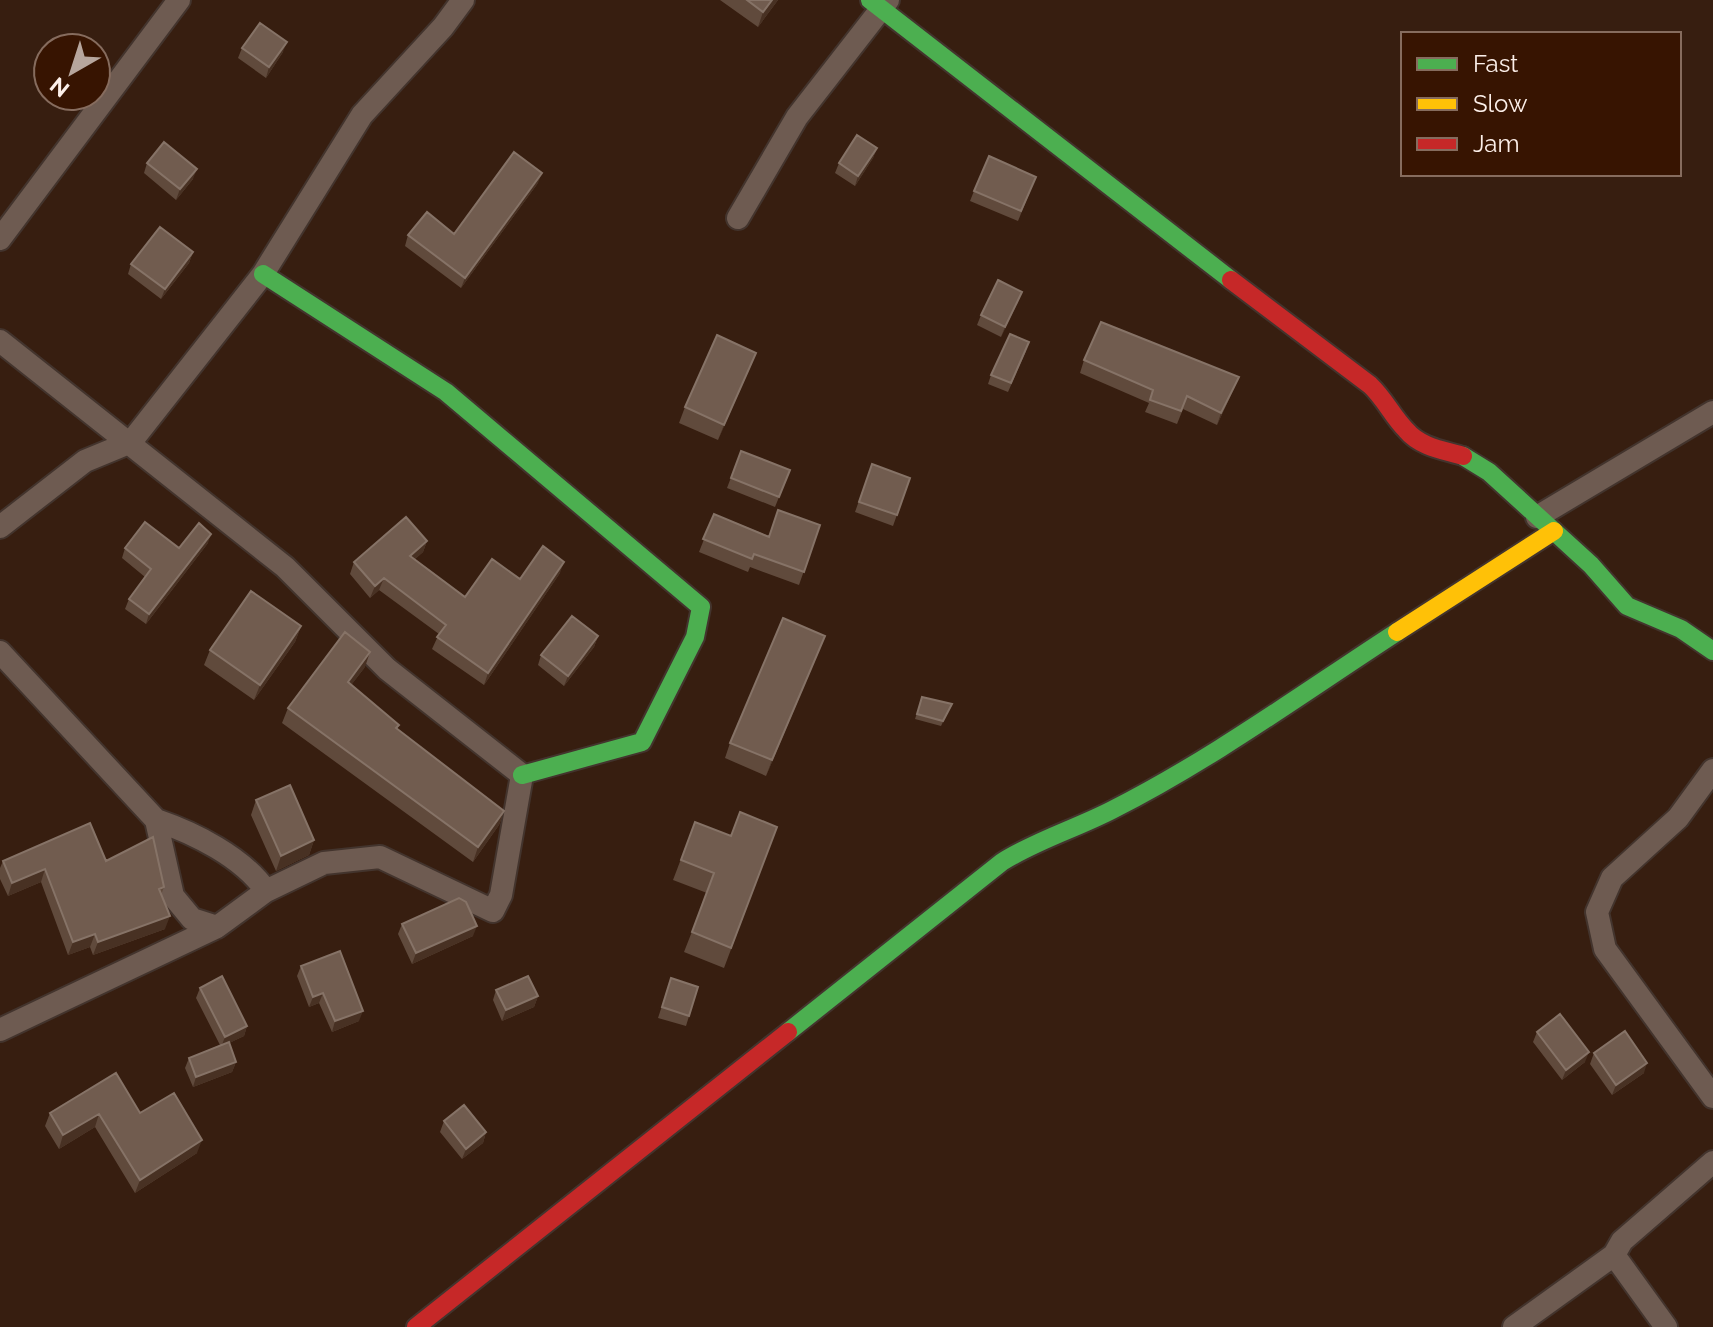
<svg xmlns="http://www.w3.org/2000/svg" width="1713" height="1327" font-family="Raleway,sans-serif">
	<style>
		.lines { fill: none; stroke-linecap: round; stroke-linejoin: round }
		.street-casing { stroke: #43342d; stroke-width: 26 }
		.fast-casing { stroke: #43342d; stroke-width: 22 }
		.slow-casing { stroke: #43342d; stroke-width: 22 }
		.jam-casing { stroke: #43342d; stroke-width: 22 }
		.street { stroke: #6e5b51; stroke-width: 22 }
		.fast { stroke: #4caf50; stroke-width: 18 }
		.slow { stroke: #ffc107; stroke-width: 18 }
		.jam { stroke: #c62828; stroke-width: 18 }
		.wall { fill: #604a3c }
		.shaded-wall { fill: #483123 }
		.building { fill: #715c4f; stroke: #867367; stroke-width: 2 }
	</style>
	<rect width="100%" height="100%" fill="#371e10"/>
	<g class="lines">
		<defs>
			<path id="street" d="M 738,218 L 797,117 L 888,0
				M 0,239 L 179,0
				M 0,341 L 285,567 L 387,669 L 522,775 L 501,895 L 493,911 L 380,857 L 324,863 L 266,891 L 217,927 L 192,919 L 173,896 L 156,820
				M 1537,517 L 1713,412
				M 0,527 L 85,461 L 131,442 L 263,274 L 362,115 L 443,27 L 463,0
				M 0,652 L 156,820 C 194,833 243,857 266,891
				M 1713,770 L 1678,818 L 1612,878 L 1597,912 L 1605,949 L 1713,1097
				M 0,1030 L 217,927
				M 1614,1255 L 1666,1327
				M 1514,1327 L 1614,1255 L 1622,1241 L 1713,1162"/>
			<path id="fast" d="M 870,0 L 1231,280
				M 263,274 L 446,392 L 701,607 L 695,637 L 642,742 L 522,775
				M 1463,456 L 1489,472 L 1591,565 L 1627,606 L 1681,629 L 1713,651
				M 788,1032 L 1002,862 C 1037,840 1075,829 1112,810 C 1211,760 1303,693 1397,632"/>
			<path id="slow" d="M 1397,632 L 1554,531"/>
			<path id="jam" d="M 1231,280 L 1370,385 C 1385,399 1392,416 1406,430 C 1420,447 1443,450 1463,456
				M 416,1327 L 788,1032"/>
		</defs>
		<use href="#street" class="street-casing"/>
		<use href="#fast" class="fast-casing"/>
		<use href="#slow" class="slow-casing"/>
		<use href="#jam" class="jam-casing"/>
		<use href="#street" class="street"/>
		<use href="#fast" class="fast"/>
		<use href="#slow" class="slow"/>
		<use href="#jam" class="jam"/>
	</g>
	<path class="wall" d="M 720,0 L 778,0 L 758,27 Z
		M 242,48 L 283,52 L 266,78 L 238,58 Z
		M 877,148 L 873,158 L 855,186 L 835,173 L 839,163 Z
		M 147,163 L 193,179 L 176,200 L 144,173 Z
		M 1036,177 L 1018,221 L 970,201 L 974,191 Z
		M 538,183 L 461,288 L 405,246 L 408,235 L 454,234 Z
		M 193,252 L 189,263 L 161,299 L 128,274 L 131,264 Z
		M 1022,292 L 1001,337 L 977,325 L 981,315 Z
		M 1026,351 L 1008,392 L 988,384 L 991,375 Z
		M 756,353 L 718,440 L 679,423 L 685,407 Z
		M 1084,360 L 1239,377 L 1217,425 L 1183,409 L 1177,424 L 1145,412 L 1149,403 L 1080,373 Z
		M 741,451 L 790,470 L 775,507 L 727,488 Z
		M 872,464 L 910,478 L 893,526 L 855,512 Z
		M 714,514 L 769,536 L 820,525 L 799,585 L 750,567 L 748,572 L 699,552 Z
		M 427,541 L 423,552 L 415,559 L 465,597 L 520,579 L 560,573 L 484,685 L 432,649 L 439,634 L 379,590 L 370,598 L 350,574 L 354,562 Z
		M 208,543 L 146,624 L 125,609 L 129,599 L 145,577 L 122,558 L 125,548 L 179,548 Z
		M 301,626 L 295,642 L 254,700 L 204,665 L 210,650 Z
		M 598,636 L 594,647 L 564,686 L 538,665 L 541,655 Z
		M 819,651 L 766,776 L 725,758 L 730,743 Z
		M 365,667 L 351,685 L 399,725 L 397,729 L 504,811 L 499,825 L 473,862 L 282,723 L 288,708 Z
		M 922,697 L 952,704 L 941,726 L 915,719 Z
		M 256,800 L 314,840 L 309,855 L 276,871 L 251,815 Z
		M 695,822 L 731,836 L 777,827 L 724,968 L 684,952 L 707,893 L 673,880 Z
		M 3,861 L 106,861 L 164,887 L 161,895 L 165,929 L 93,955 L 90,947 L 68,955 L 41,882 L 8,896 L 0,879 L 0,868 Z
		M 402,924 L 473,936 L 412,964 L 398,934 Z
		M 301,966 L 359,1021 L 332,1032 L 319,1003 L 309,1007 L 297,976 Z
		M 671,978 L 698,987 L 686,1026 L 658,1018 Z
		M 200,988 L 247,1026 L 244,1036 L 229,1043 L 236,1062 L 232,1072 L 193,1087 L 185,1068 L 189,1058 L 220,1045 L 196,998 Z
		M 496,990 L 538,996 L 534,1007 L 502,1021 L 493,1000 Z
		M 1537,1032 L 1585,1062 L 1562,1080 L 1533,1042 Z
		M 1594,1053 L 1644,1073 L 1612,1095 L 1590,1064 Z
		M 50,1113 L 140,1113 L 197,1153 L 135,1193 L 95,1127 L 59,1149 L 45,1126 Z
		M 444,1121 L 486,1132 L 483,1143 L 462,1159 L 440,1132 Z"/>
	<path class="shaded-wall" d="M 772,0 L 778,0 L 758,27 L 763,12 Z
		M 287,42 L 283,52 L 266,78 L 269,67 Z
		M 877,148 L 873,158 L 855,186 L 858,176 Z
		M 197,169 L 193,179 L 176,200 L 180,189 Z
		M 542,173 L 538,183 L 461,288 L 465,278 Z
		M 193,252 L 189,263 L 161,299 L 165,289 Z
		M 1022,292 L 1018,302 L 1001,337 L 1005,327 Z
		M 756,353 L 750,368 L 718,440 L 724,425 Z
		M 1239,377 L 1234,389 L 1217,425 L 1221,413 Z
		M 211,534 L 208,543 L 146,624 L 149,614 Z
		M 427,541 L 423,552 L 405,568 L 410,556 Z
		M 564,562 L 560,573 L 484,685 L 488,673 Z
		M 384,578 L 379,590 L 370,598 L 375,586 Z
		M 301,626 L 295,642 L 254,700 L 260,685 Z
		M 598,636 L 594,647 L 564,686 L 568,676 Z
		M 825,636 L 819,651 L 766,776 L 772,760 Z
		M 370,652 L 365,667 L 343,696 L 348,682 Z
		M 504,811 L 499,825 L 473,862 L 478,847 Z
		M 314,840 L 309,855 L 276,871 L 281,856 Z
		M 45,869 L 41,882 L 8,896 L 12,883 Z
		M 170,916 L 165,929 L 93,955 L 98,942 Z
		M 477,926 L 473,936 L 412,964 L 416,953 Z
		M 95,934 L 90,947 L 68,955 L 73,942 Z
		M 323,993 L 319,1003 L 309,1007 L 313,997 Z
		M 538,996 L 534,1007 L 502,1021 L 506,1010 Z
		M 363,1011 L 359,1021 L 332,1032 L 335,1021 Z
		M 247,1026 L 244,1036 L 221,1047 L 225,1037 Z
		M 1589,1052 L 1585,1062 L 1562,1080 L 1566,1070 Z
		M 236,1062 L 232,1072 L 193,1087 L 196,1077 Z
		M 1647,1063 L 1644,1073 L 1612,1095 L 1616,1085 Z
		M 99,1114 L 95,1127 L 59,1149 L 63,1135 Z
		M 486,1132 L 483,1143 L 462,1159 L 466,1149 Z
		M 202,1140 L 197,1153 L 135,1193 L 140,1180 Z"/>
	<path class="building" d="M 747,0 L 772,0 L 763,12 Z
		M 260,23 L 287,42 L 269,67 L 242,48 Z
		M 857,135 L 877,148 L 858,176 L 839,163 Z
		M 164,142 L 197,169 L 180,189 L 147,163 Z
		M 514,152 L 542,173 L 465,278 L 408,235 L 427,212 L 454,234 Z
		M 989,156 L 1036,177 L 1021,211 L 974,191 Z
		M 160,227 L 193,252 L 165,289 L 131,264 Z
		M 998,280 L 1022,292 L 1005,327 L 981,315 Z
		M 1101,322 L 1239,377 L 1221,413 L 1187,396 L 1181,411 L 1150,400 L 1153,390 L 1084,360 Z
		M 1010,334 L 1029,342 L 1011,383 L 991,375 Z
		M 717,335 L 756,353 L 724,425 L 685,407 Z
		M 741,451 L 790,470 L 779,497 L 731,478 Z
		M 872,464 L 910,478 L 897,515 L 859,502 Z
		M 778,510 L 820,525 L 804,572 L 754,554 L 752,559 L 703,539 L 714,514 L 769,537 Z
		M 406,517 L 427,541 L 410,556 L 465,597 L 492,559 L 520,579 L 543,546 L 564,562 L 488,673 L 437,637 L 446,625 L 384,578 L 375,586 L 354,562 Z
		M 145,522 L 179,548 L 199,523 L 211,534 L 149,614 L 129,599 L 151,569 L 125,548 Z
		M 251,591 L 301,626 L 260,685 L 210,650 Z
		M 572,616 L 598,636 L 568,676 L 541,655 Z
		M 783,618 L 825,636 L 772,760 L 730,743 Z
		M 345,632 L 370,652 L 348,682 L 399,725 L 396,728 L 504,811 L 478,847 L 288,708 Z
		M 922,697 L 952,704 L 943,721 L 917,714 Z
		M 290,785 L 314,840 L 281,856 L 256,800 Z
		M 740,812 L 777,827 L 731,948 L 692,932 L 714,873 L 681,860 L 695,822 L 731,836 Z
		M 90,823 L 106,861 L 153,837 L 164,887 L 159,889 L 170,916 L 98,942 L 95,934 L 73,942 L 45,869 L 12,883 L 3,861 Z
		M 459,898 L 466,902 L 477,926 L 416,953 L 402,924 Z
		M 340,951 L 363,1011 L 335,1021 L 323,993 L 313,997 L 301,966 Z
		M 222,976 L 247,1026 L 225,1037 L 200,988 Z
		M 528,976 L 538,996 L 506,1010 L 496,990 Z
		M 671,978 L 698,987 L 689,1016 L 662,1007 Z
		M 1560,1014 L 1589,1052 L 1566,1070 L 1537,1032 Z
		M 1625,1031 L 1647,1063 L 1616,1085 L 1594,1053 Z
		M 229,1042 L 236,1062 L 196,1077 L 189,1058 Z
		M 116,1073 L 140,1113 L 174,1093 L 202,1140 L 140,1180 L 99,1114 L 63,1135 L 50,1113 Z
		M 464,1105 L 486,1132 L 466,1149 L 444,1121 Z"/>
	<rect x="1401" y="32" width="280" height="144" fill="#371401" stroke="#866c5e" stroke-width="2"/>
	<rect x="1417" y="58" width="40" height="12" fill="#4caf50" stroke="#866c5e" stroke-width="2"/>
	<text x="1473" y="72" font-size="24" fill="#fcefe9">Fast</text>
	<rect x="1417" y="98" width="40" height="12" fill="#ffc107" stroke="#866c5e" stroke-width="2"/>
	<text x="1473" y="112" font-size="24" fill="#fcefe9">Slow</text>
	<rect x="1417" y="138" width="40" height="12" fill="#c62828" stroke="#866c5e" stroke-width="2"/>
	<text x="1473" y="152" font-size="24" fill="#fcefe9">Jam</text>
	<g transform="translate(72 72) rotate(219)"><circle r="38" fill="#371401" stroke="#866c5e" stroke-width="2"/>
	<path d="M0-6L14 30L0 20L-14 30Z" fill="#b7a69d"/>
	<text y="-12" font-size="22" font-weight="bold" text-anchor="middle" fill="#fcefe9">N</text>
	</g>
</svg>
